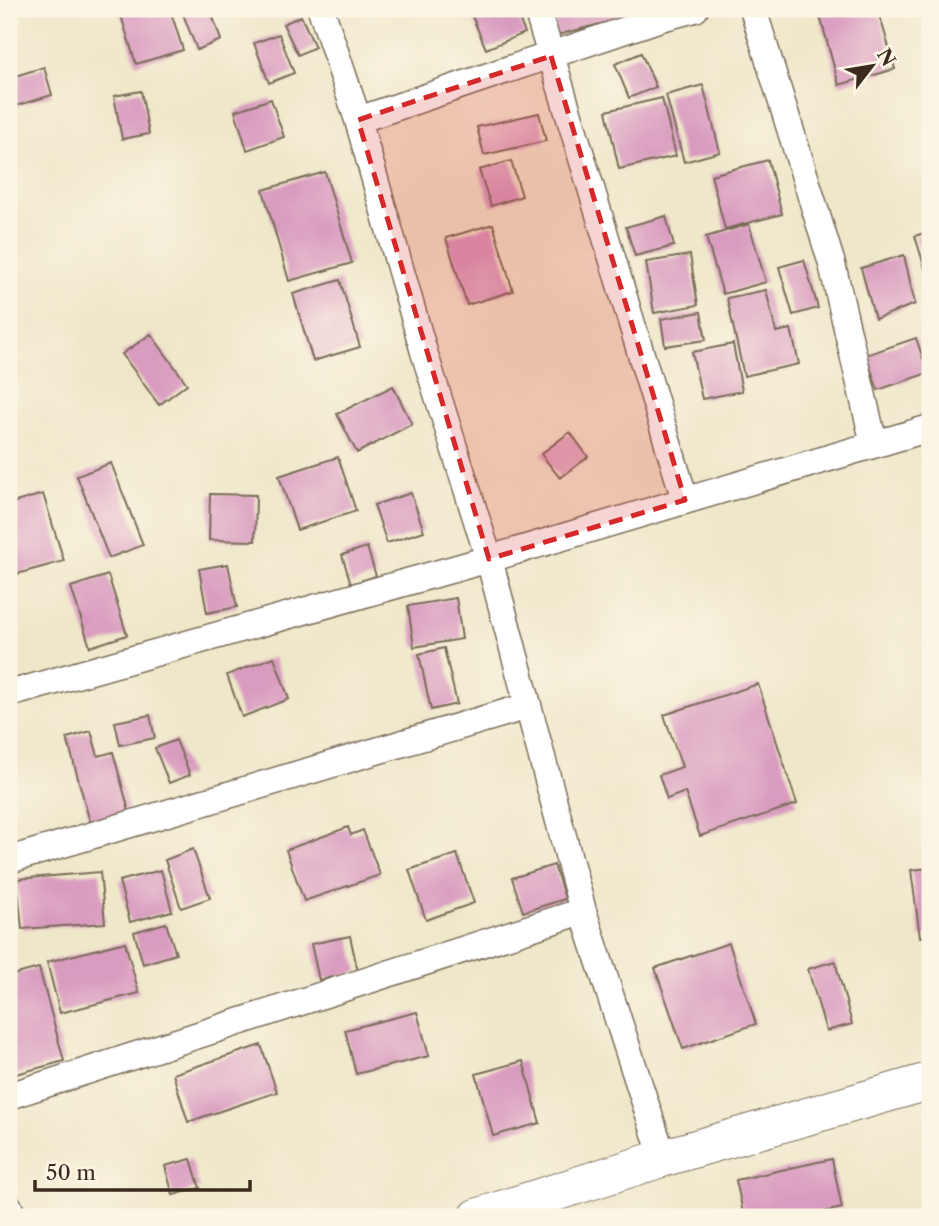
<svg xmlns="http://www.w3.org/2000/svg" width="939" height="1226" font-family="'Libre Caslon Text',serif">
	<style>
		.building { fill: #d99bbf }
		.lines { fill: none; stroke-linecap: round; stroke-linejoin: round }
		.street-casing { stroke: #7a6c5a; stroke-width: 29 }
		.secondary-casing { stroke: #7a6c5a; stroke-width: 39 }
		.street { stroke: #fff; stroke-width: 26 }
		.secondary { stroke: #fff; stroke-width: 37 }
		.marked { fill: #d62828; fill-opacity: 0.2; stroke: #d62828; stroke-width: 5; stroke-dasharray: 14 9; stroke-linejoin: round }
	</style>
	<rect width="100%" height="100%" fill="#fcf5e5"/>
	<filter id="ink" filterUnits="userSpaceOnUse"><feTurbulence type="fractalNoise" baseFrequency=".0143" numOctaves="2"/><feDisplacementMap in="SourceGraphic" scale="14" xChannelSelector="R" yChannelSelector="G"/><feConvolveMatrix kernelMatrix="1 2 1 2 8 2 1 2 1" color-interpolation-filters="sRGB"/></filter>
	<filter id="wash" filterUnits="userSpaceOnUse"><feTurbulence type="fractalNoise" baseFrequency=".00686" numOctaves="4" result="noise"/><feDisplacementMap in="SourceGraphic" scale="28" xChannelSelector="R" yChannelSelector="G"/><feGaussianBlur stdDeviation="1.57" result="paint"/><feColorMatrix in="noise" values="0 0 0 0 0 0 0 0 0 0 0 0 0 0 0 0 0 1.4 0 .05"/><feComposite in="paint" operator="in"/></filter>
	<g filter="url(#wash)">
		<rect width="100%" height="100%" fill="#efe7c9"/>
		<g id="blocks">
			<path class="building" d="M 119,9 L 170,9 L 183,50 L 136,64 Z
				M 181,9 L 210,9 L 221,40 L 197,50 Z
				M 469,9 L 515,9 L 525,33 L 486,49 Z
				M 547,9 L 638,9 L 640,14 L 557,35 Z
				M 818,9 L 878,9 L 895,69 L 839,85 Z
				M 301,16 L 315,47 L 298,55 L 283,24 Z
				M 279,34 L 294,73 L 269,83 L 254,43 Z
				M 641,53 L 656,87 L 629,98 L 615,64 Z
				M 44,67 L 52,95 L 9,108 L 9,78 Z
				M 703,85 L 720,152 L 684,162 L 666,95 Z
				M 141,91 L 149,134 L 122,139 L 114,96 Z
				M 662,98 L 676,156 L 619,169 L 606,111 Z
				M 271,99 L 284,137 L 247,150 L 235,111 Z
				M 539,113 L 546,141 L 484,155 L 477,127 Z
				M 768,160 L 782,214 L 725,229 L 711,175 Z
				M 511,161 L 522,196 L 491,206 L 479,170 Z
				M 325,172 L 352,263 L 289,281 L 263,190 Z
				M 666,216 L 674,246 L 635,256 L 626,227 Z
				M 493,224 L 513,291 L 467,305 L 446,238 Z
				M 749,224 L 766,282 L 723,294 L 706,237 Z
				M 930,231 L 930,285 L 915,236 Z
				M 690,255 L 698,305 L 654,313 L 646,262 Z
				M 904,255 L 915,304 L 875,319 L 861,268 Z
				M 804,260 L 818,308 L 793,315 L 779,267 Z
				M 340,280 L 360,347 L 313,361 L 293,294 Z
				M 766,290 L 776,332 L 791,329 L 799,364 L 744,376 L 727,298 Z
				M 701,312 L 706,340 L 665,346 L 661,319 Z
				M 151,334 L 187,384 L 159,405 L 122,354 Z
				M 916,338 L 928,373 L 878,390 L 866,355 Z
				M 733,344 L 742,391 L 702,399 L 692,352 Z
				M 393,386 L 412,424 L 357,453 L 337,414 Z
				M 570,432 L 588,457 L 560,478 L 541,454 Z
				M 338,457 L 356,511 L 297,530 L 279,476 Z
				M 111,463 L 143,545 L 109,558 L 77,476 Z
				M 411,493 L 424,531 L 387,543 L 374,505 Z
				M 43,494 L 64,561 L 17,574 L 9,547 L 9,504 Z
				M 210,494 L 256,495 L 255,541 L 209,540 Z
				M 367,547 L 376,576 L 351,584 L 342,555 Z
				M 228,564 L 237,607 L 207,613 L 199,569 Z
				M 108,575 L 127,635 L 90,647 L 71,587 Z
				M 456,598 L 462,639 L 414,647 L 408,606 Z
				M 444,648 L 457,704 L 431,710 L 419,654 Z
				M 274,657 L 289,699 L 242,717 L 227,675 Z
				M 758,684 L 797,804 L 700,836 L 685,792 L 667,799 L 659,775 L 682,767 L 664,715 Z
				M 150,715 L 155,738 L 120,745 L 115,722 Z
				M 91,731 L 98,756 L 113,752 L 129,811 L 90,822 L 67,738 Z
				M 176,740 L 190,775 L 169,783 L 155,748 Z
				M 348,827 L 351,835 L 363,830 L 380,875 L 304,901 L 286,850 Z
				M 193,849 L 210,898 L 181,908 L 165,860 Z
				M 457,854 L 474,903 L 426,920 L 409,870 Z
				M 554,865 L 565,899 L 523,912 L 512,878 Z
				M 930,868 L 930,936 L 920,937 L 911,870 Z
				M 161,870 L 172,911 L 130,922 L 119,881 Z
				M 100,872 L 105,923 L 22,929 L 17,879 Z
				M 166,923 L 176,954 L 143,964 L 134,932 Z
				M 350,936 L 358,972 L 319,980 L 311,944 Z
				M 125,942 L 139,993 L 60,1013 L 47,962 Z
				M 729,943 L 756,1024 L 683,1049 L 655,968 Z
				M 835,961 L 852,1024 L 826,1031 L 808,969 Z
				M 39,968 L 64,1061 L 9,1076 L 9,976 Z
				M 417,1012 L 429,1056 L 356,1074 L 345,1030 Z
				M 261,1045 L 277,1092 L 188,1122 L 173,1074 Z
				M 523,1061 L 540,1123 L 493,1136 L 476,1074 Z
				M 191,1159 L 200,1188 L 173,1195 L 165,1166 Z
				M 832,1159 L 842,1208 L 800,1217 L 744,1217 L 736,1180 Z"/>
		</g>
	</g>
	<g filter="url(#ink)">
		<use href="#blocks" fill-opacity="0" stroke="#7a6c5a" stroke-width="2"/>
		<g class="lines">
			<defs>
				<path id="street" d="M 321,9 L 358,120 L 424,352 L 489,559 L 583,911 L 663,1158
					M 537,9 L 685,500
					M 753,9 L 832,264 L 874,444
					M 358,120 L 661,18 L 695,9
					M 9,694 L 489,559 L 930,428
					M 9,860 L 528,706
					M 9,1096 L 583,911
					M 9,1207 L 12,1217"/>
				<path id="secondary" d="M 478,1217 L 663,1158 L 930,1081"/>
			</defs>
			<use href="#street" class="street-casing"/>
			<use href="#secondary" class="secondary-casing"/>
			<use href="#street" class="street"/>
			<use href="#secondary" class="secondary"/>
		</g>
	</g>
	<path class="marked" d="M 551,56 L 685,500 L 489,559 L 358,120 Z"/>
	<rect width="939" height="1226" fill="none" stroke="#fcf5e5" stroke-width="35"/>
	<g transform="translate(872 66) rotate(59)" stroke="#fcf5e5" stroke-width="5" paint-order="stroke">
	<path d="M0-5L12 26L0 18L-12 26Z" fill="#3b2a1e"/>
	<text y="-10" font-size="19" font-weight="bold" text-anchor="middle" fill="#3b2a1e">N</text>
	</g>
	<path d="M35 1180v10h215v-10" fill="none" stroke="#3b2a1e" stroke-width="3.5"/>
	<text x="46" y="1180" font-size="21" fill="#3b2a1e" stroke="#fcf5e5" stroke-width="5" paint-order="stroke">50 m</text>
</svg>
